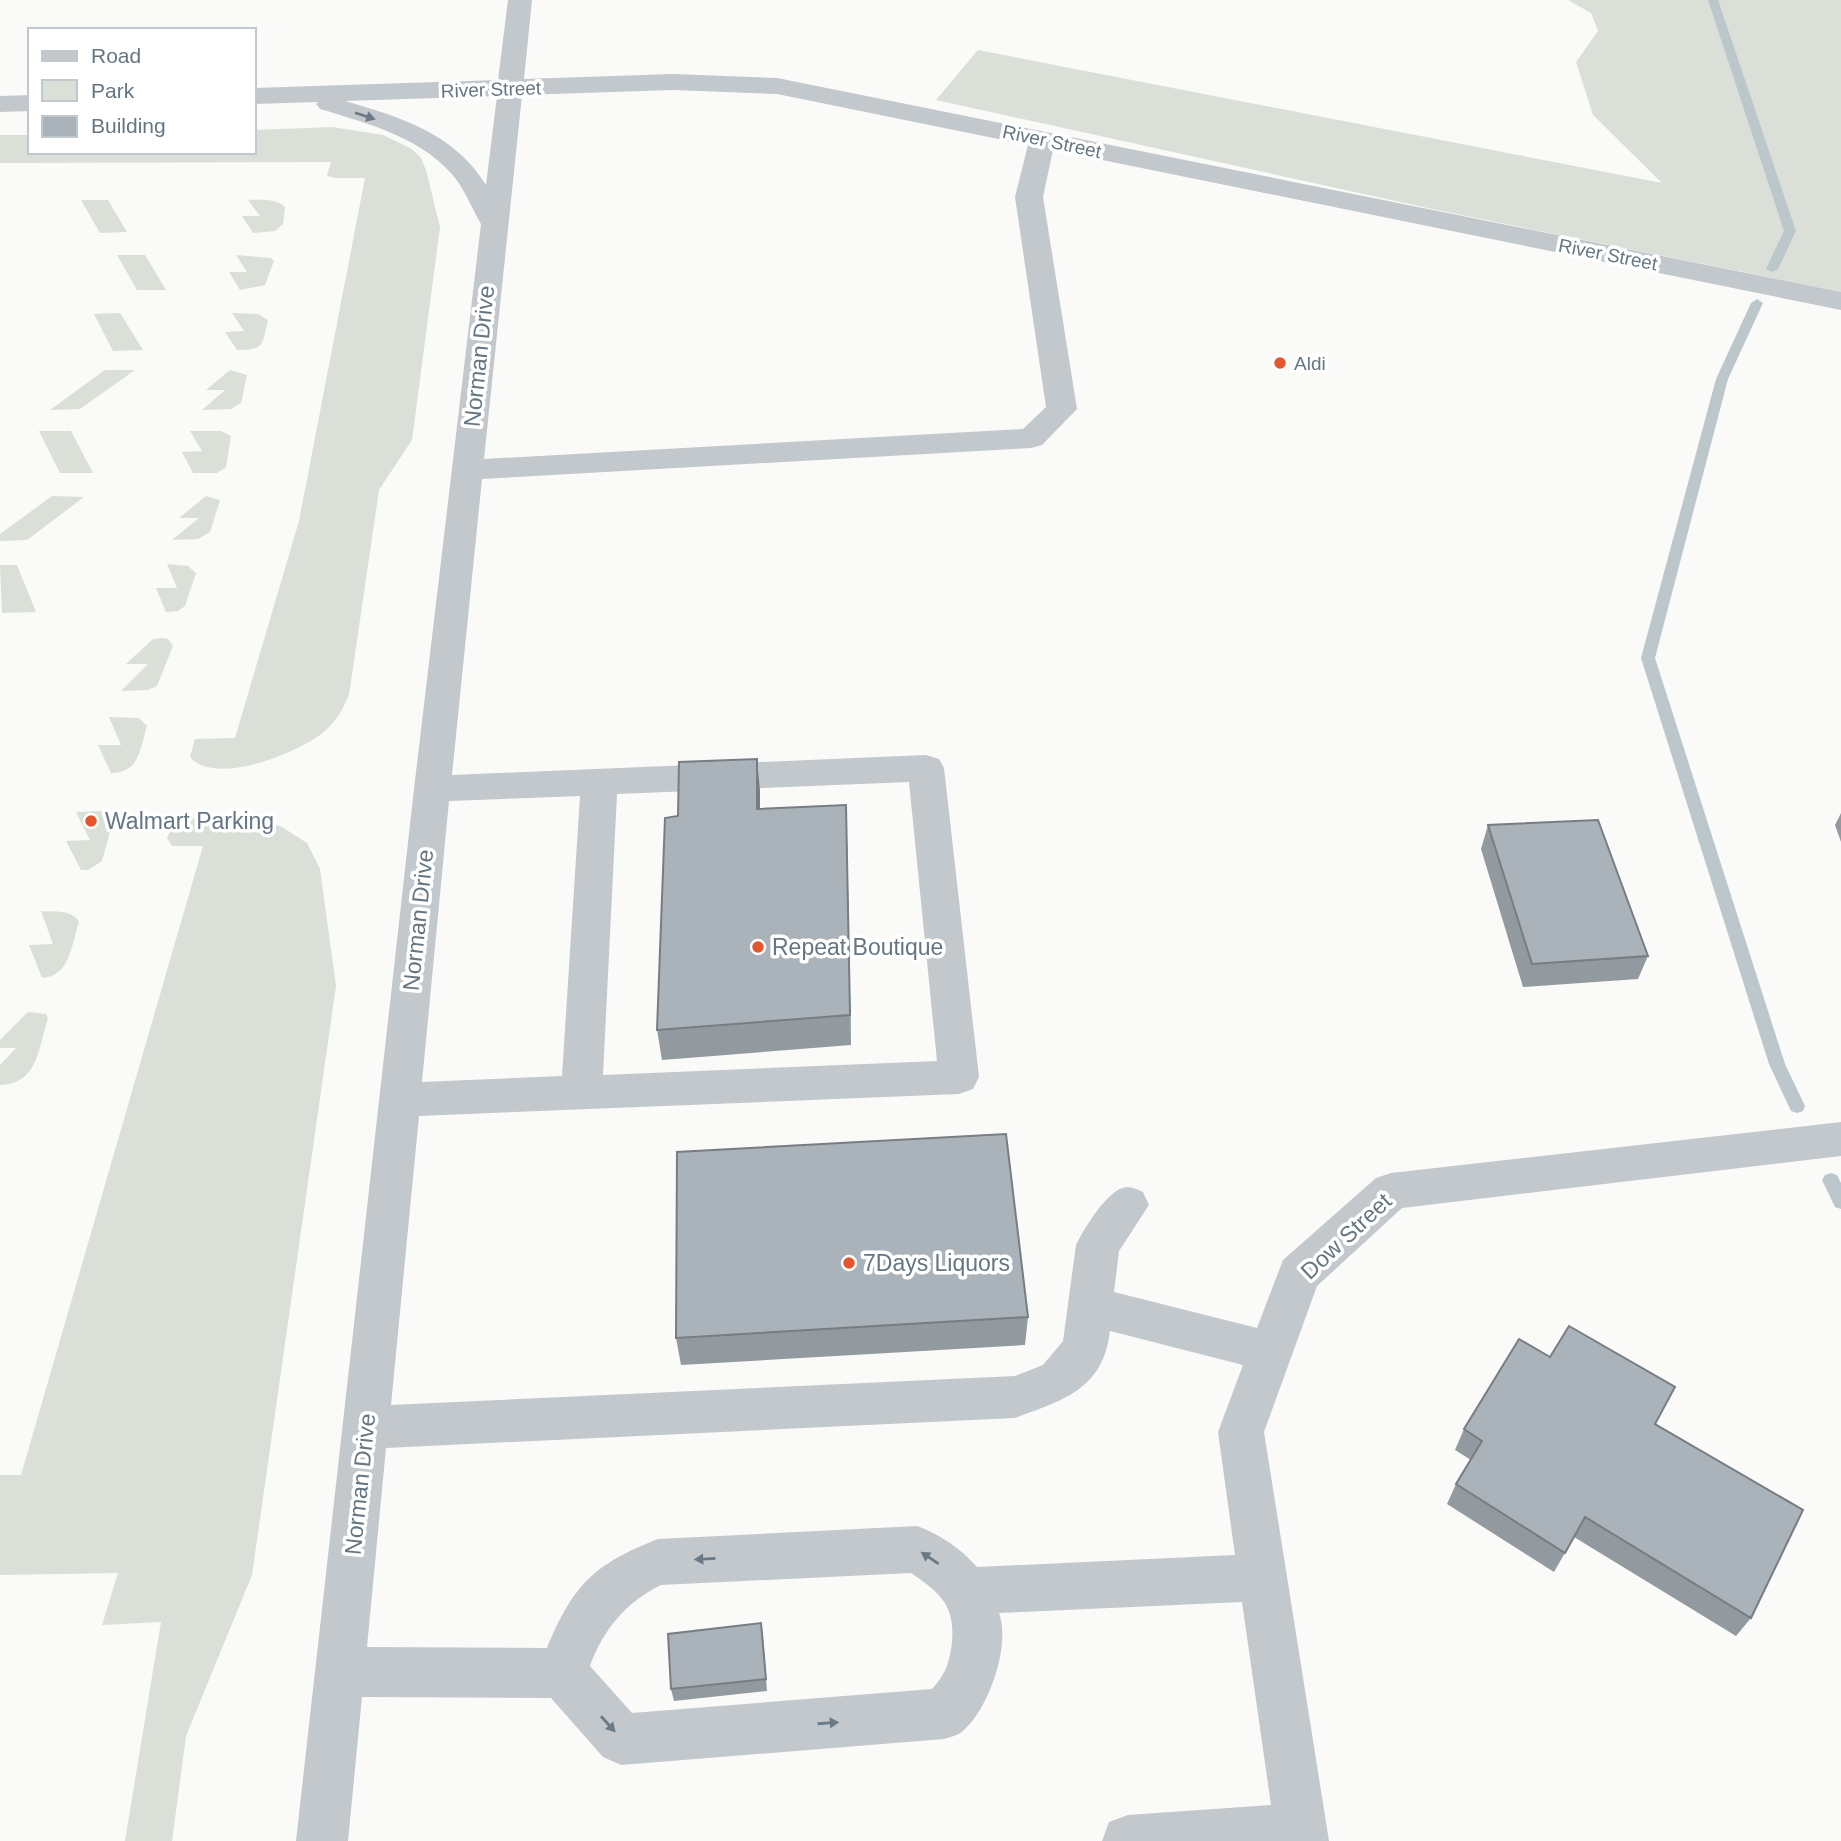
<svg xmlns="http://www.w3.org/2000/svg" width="1841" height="1841" font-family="Helvetica,sans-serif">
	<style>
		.green { fill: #dadfd7 }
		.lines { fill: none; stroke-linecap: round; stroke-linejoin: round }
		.stream { fill: #bbc7cb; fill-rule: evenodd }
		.minor { fill: #c3c8cc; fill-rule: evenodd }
		.wall { fill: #929a9f }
		.shaded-wall { fill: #777d82 }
		.building { fill: #aab3b9; stroke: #777d82; stroke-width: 2 }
		.oneway { fill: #6a7a87 }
		.poi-dot { fill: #e4572e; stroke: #fff; stroke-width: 2.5 }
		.labels { text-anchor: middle; stroke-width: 7; stroke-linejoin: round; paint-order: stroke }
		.far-street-label { font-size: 19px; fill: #657683; stroke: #fff }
		.far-poi-label { font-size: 19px; fill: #657683; stroke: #fff; text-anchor: start }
		.street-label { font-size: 23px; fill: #657683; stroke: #fff }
		.poi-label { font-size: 23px; fill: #657683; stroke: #fff; text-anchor: start }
	</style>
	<rect width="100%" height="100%" fill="#fafaf8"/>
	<path class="green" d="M 1568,0 L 1841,0 L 1841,292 L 1432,209 L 936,100 L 978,50 L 1662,183 L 1593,115 L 1576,62 L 1598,31 L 1591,13 Z
		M 332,127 L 383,135 L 412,149 L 421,158 L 426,170 L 440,227 L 412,440 L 379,490 L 349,695 C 343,709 337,720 325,731 C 301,752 215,787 190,757 L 195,739 L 235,738 L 299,521 L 365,178 L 336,178 L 327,176 L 331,162 L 0,163 L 0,135 L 30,135 L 30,152 L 254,152 L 254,130 Z
		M 81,200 L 108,200 L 127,232 L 100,233 Z
		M 248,200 C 262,200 275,198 285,207 L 283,224 L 275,231 L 253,233 L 242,216 L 260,216 Z
		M 117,255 L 145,255 L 166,290 L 137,290 Z
		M 236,255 L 271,258 L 274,261 L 265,285 L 240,290 L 229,272 L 247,272 Z
		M 120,313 L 143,350 L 113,351 L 94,314 Z
		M 232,313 L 258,314 L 268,320 C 262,345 265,350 237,350 L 225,332 L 244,331 Z
		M 105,370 L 135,370 L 80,409 L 50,410 Z
		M 230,370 L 247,375 L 241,403 L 231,409 L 202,410 L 225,390 L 206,390 Z
		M 39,431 L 71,431 L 93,473 L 60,473 Z
		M 190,431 L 221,431 L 231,436 L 226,467 L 217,473 L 193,473 L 182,452 L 202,451 Z
		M 52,496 L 84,497 L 27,540 L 0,541 L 0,534 Z
		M 206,496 L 220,500 L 210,532 L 198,539 L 172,540 L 199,518 L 179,518 Z
		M 167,564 L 188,566 L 196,573 L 185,606 L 178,611 L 166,612 L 156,588 L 177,588 Z
		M 0,565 L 17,565 L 36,612 L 2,613 Z
		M 163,638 L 168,639 L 173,646 L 157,686 L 148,690 L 121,691 L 148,664 L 126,664 L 153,639 Z
		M 109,717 L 139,718 L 147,726 C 140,748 140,773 111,773 L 98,745 L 121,745 Z
		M 101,811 L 114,818 L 102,861 L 88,870 L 81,870 L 66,841 L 90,840 L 76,812 Z
		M 219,816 L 255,818 L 282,827 L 307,843 L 320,869 L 336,986 L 252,1575 L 186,1736 L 172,1841 L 125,1841 L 161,1622 L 102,1625 L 118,1573 L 0,1575 L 0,1475 L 21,1475 L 203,846 L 172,846 L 167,838 C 175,816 199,817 219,816 Z
		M 41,911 C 54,912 72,909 79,922 C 71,946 70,976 42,978 L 29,945 L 53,944 Z
		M 28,1012 L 46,1014 L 48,1018 C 38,1049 38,1084 0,1085 L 0,1065 L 16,1048 L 0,1048 L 0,1040 Z"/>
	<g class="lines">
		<path class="stream" d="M 1708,0 L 1718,0 L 1796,231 L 1778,269 L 1772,272 L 1766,269 L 1784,231 Z
			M 1757,299 L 1763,303 L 1728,379 L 1655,658 L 1785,1064 L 1805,1106 L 1803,1111 L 1797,1113 L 1791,1111 L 1769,1064 L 1641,658 L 1716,379 L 1751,303 Z
			M 1831,1173 L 1837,1175 L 1841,1183 L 1841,1209 L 1835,1207 L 1822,1180 L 1825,1175 Z"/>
		<path class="minor" d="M 508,0 L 532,0 L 524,79 L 673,74 L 777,78 L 1841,292 L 1841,310 L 1053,150 L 1043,197 L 1077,409 L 1042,445 L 1031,448 L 482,479 L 452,775 L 926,755 L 939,759 L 944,768 L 979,1077 L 973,1089 L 959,1094 L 419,1116 L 391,1405 L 1015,1376 L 1043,1365 L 1063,1341 L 1076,1245 C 1084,1229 1108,1188 1127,1187 C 1132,1187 1139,1190 1143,1192 L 1149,1205 L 1119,1251 L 1114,1292 L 1257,1328 L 1283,1260 L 1376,1178 L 1391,1173 L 1841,1122 L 1841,1156 L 1402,1208 L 1317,1286 L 1264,1432 L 1329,1841 L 1102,1841 L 1109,1822 L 1128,1815 L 1271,1805 L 1242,1602 L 999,1613 C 1011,1645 989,1708 964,1730 C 959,1735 951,1737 944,1739 L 621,1765 L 603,1757 L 551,1698 L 362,1697 L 348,1841 L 296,1841 L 414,789 L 481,224 C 471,207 464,187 450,172 C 417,136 366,123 320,109 L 316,104 L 318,102 L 254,104 L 254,88 L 498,80 ZM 673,90 L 777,94 L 1028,145 L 1015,197 L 1046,407 L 1023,429 L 484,459 L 522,95 ZM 497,96 L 486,185 C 454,133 400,117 345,101 ZM 909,782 L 937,1061 L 603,1075 L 617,794 ZM 580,796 L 562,1076 L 422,1082 L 449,801 ZM 1110,1331 L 1243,1365 L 1218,1432 L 1235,1555 L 977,1567 C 960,1548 941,1535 917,1526 L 658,1539 C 594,1564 573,1585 547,1648 L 367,1647 L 386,1448 L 1015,1418 C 1063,1400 1103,1390 1110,1331 ZM 911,1573 C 944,1595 957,1609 951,1650 C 948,1667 943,1677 932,1689 L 632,1713 L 590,1666 C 603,1630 626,1602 661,1585 Z
			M 30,95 L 30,111 L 0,112 L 0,96 Z"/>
	</g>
	<path class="wall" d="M 757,759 L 760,809 L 847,837 L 851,1045 L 662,1060 L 657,1030 L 678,816 Z
		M 1841,813 L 1841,842 L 1835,825 Z
		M 1488,825 L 1648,956 L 1638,979 L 1523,987 L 1481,849 Z
		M 1028,1317 L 1025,1345 L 681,1365 L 676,1338 Z
		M 1655,1424 L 1751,1618 L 1736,1636 L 1574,1537 L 1554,1572 L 1447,1504 L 1456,1484 L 1471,1460 L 1455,1450 L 1464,1429 Z
		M 761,1623 L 767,1691 L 674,1701 L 671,1689 Z"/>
	<path class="shaded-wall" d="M 757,759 L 760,791 L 760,840 L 757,809 Z
		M 846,805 L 847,837 L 851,1045 L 850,1015 Z
		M 761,1623 L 763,1636 L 767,1691 L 766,1679 Z"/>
	<path class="building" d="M 757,759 L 757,809 L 846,805 L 850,1015 L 657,1030 L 665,818 L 678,816 L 679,762 Z
		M 1598,820 L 1648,956 L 1532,964 L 1488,825 Z
		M 1006,1134 L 1028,1317 L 676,1338 L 677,1152 Z
		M 1569,1326 L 1675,1387 L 1655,1424 L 1803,1510 L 1751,1618 L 1585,1517 L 1565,1553 L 1456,1484 L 1482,1441 L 1464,1429 L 1519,1339 L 1550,1357 Z
		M 761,1623 L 766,1679 L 671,1689 L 668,1634 Z"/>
	<defs><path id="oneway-solid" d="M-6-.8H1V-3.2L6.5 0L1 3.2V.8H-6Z" transform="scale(1.75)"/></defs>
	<g class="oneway">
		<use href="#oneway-solid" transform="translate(365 116) rotate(18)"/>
		<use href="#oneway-solid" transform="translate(930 1558) rotate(-146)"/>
		<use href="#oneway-solid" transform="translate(705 1559) rotate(177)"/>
		<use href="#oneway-solid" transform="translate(828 1723) rotate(-4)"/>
		<use href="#oneway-solid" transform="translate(608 1724) rotate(48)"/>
	</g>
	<g class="poi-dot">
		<circle cx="1280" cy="363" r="7"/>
		<circle cx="91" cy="821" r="7"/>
		<circle cx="758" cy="947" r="7"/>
		<circle cx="849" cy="1263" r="7"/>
	</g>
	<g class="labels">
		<g class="far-street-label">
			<text transform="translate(491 89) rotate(-2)" y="7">River Street</text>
			<text transform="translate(1052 141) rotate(12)" y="7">River Street</text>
			<text transform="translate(1608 254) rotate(11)" y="7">River Street</text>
		</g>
		<g class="far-poi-label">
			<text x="1294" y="370">Aldi</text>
		</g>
		<g class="street-label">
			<text transform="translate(479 356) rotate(-84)" y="8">Norman Drive</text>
			<text transform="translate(418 920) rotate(-84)" y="8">Norman Drive</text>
			<text transform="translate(1346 1236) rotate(-43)" y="8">Dow Street</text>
			<text transform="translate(360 1484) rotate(-84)" y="8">Norman Drive</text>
		</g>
		<g class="poi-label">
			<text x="105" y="829">Walmart Parking</text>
			<text x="772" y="955">Repeat Boutique</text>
			<text x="863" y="1271">7Days Liquors</text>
		</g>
	</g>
	<rect x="28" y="28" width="228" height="126" fill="#ffffff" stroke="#c1c8cd" stroke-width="2"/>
	<rect x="42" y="51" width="35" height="10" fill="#c3c8cc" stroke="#c1c8cd" stroke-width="2"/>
	<text x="91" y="63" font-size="21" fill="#657683">Road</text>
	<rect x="42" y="80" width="35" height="21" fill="#dadfd7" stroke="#c1c8cd" stroke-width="2"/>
	<text x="91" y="98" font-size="21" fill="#657683">Park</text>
	<rect x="42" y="116" width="35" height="21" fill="#aab3b9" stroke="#c1c8cd" stroke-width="2"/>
	<text x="91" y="133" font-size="21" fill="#657683">Building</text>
</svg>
